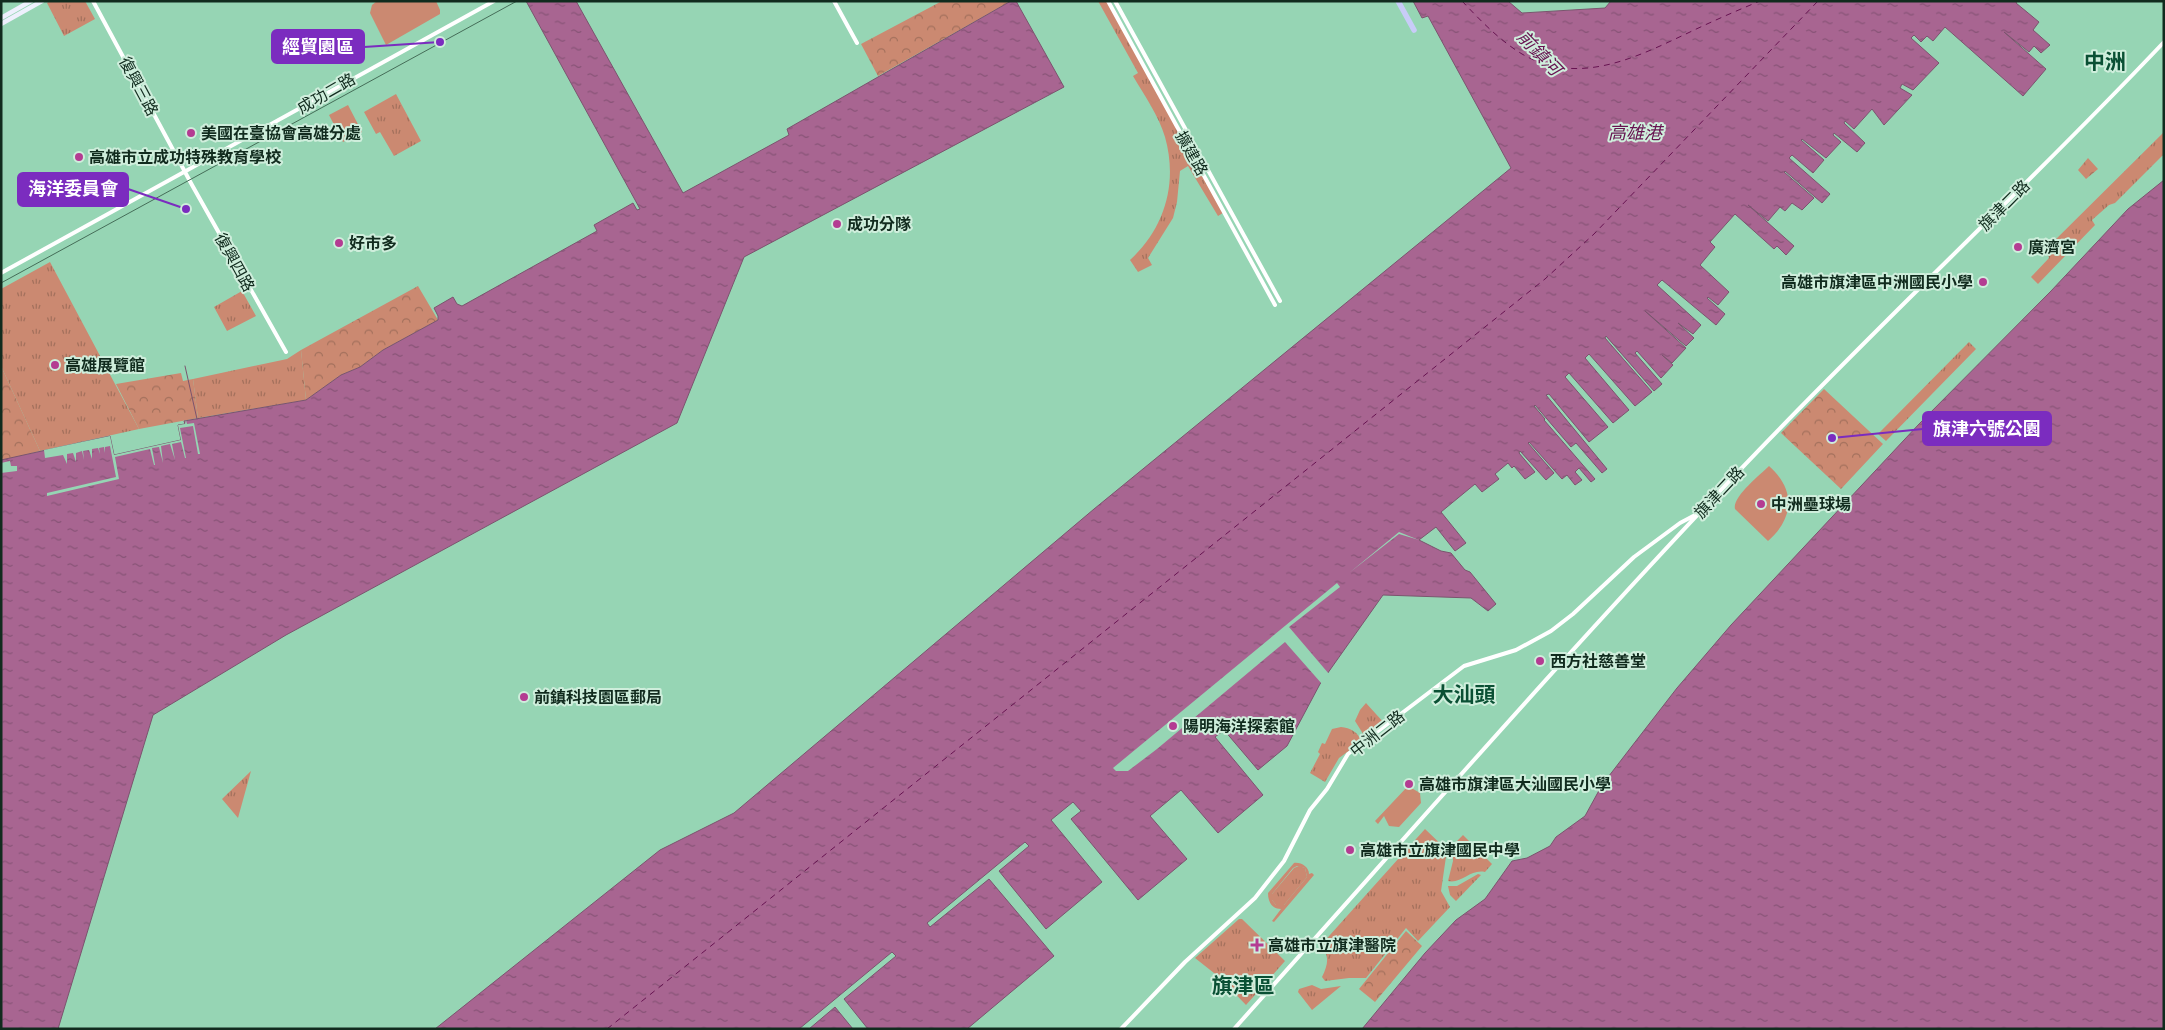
<svg xmlns="http://www.w3.org/2000/svg" width="2165" height="1030" font-family="Barlow,'Noto Sans TC',sans-serif">
	<style>
		.grass { fill: url(#grass-tufts) }
		.park { fill: url(#park-crowns) }
		.garden { fill: #cb8971; fill-rule: evenodd }
		.water { fill: url(#water-ripples); stroke: #7b546e }
		.pier { fill: #96d5b4 }
		.lines { fill: none; stroke-linecap: round; stroke-linejoin: round }
		.stream { stroke: #7b546e; stroke-width: 1 }
		.ferry { stroke: #671351; stroke-width: 1; stroke-dasharray: 6 5; stroke-linecap: butt }
		.tertiary { stroke: #fff; stroke-width: 4 }
		.secondary { stroke: #eef0fd; stroke-width: 4.5 }
		.motorway { stroke: #c8ccf8; stroke-width: 5.5 }
		.tram { stroke: #456d58; stroke-width: 1 }
		.poi-dot { fill: #b43c92; stroke: #cfeedc; stroke-width: 2 }
		.labels { text-anchor: middle; stroke-width: 4; stroke-linejoin: round; paint-order: stroke }
		.street-label { font-size: 16px; fill: #112b1e; stroke: #cfeedc }
		.poi-label { font-size: 16px; font-weight: bold; fill: #112b1e; stroke: #cfeedc; text-anchor: start }
		.water-label { font-size: 18px; font-style: italic; fill: #671351; stroke: #cfeedc }
		.district-label { font-size: 21px; font-weight: bold; fill: #0a5034; stroke: #cfeedc }
		.leader { fill: none; stroke: #7b2cbf; stroke-width: 2 }
		.callout-dot { fill: #7b2cbf; stroke: #cfeedc; stroke-width: 2 }
		.callout { fill: #7b2cbf; stroke: #7b2cbf; stroke-width: 2 }
		.callout-label { font-size: 18px; text-anchor: middle; font-weight: bold; fill: #fff }
	</style>
	<defs>
		<pattern id="grass-tufts" width="24" height="20" patternUnits="userSpaceOnUse" patternTransform="scale(1.25)"><rect width="24" height="20" fill="#cb8971"/><path d="M3 7l-1-3M5 7V3M7 7l1-3M15 17l-1-3M17 17v-4M19 17l1-3" fill="none" stroke="#a3705c"/></pattern>
		<pattern id="park-crowns" width="20" height="18" patternUnits="userSpaceOnUse" patternTransform="scale(1.25)"><rect width="20" height="18" fill="#cb8971"/><path d="M2 6a3 3 0 1 1 6 0M12 15a3 3 0 1 1 6 0" fill="none" stroke="#a3705c"/></pattern>
		<pattern id="water-ripples" width="26" height="14" patternUnits="userSpaceOnUse" patternTransform="scale(1.25)"><rect width="26" height="14" fill="#a86591"/><path d="M2 4q2-2 4 0t4 0M15 11q2-2 4 0t4 0" fill="none" stroke="#875376"/></pattern>
	</defs>
	<rect width="100%" height="100%" fill="#96d5b4"/>
	<path class="grass" d="M 50,1 L 85,1 L 95,19 L 64,36 L 47,3 Z
		M 1098,1 L 1107,1 L 1223,213 L 1218,216 L 1188,166 L 1180,171 L 1177,202 L 1173,218 L 1148,258 L 1152,265 L 1138,272 L 1130,260 C 1165,228 1178,183 1165,137 C 1159,116 1144,95 1133,76 L 1138,73 Z
		M 396,94 L 421,141 L 394,156 L 380,132 L 376,134 L 364,112 Z
		M 2164,132 L 2164,154 L 2115,203 L 2109,205 L 2092,220 L 2095,225 L 2038,284 L 2031,277 L 2049,258 L 2046,249 Z
		M 50,262 L 139,429 L 40,451 L 1,366 L 1,289 Z
		M 242,291 L 256,316 L 227,331 L 214,307 Z
		M 1969,342 L 1976,349 L 1886,441 L 1878,434 Z
		M 301,350 L 306,400 L 198,418 L 193,379 L 287,359 Z
		M 1366,703 L 1385,724 L 1368,737 L 1365,737 L 1355,721 L 1360,710 Z
		M 1341,727 C 1350,728 1359,732 1361,742 L 1339,758 L 1325,782 L 1310,773 L 1320,754 L 1318,752 L 1322,743 L 1325,744 L 1332,729 Z
		M 251,771 L 238,818 L 222,799 Z
		M 1425,829 L 1447,850 L 1441,891 L 1450,907 L 1418,941 L 1406,928 L 1366,978 L 1349,978 L 1325,981 L 1322,977 C 1328,965 1330,956 1321,945 Z
		M 1463,835 L 1492,864 L 1485,872 C 1470,869 1462,884 1448,881 L 1453,861 L 1452,846 Z
		M 1299,866 L 1305,868 L 1307,877 L 1284,905 L 1276,905 L 1272,900 L 1272,894 L 1294,868 Z
		M 1478,874 L 1481,875 L 1456,901 L 1450,895 L 1448,886 L 1457,886 Z
		M 1239,919 L 1242,919 L 1285,961 L 1246,1005 L 1219,977 L 1195,958 Z
		M 1312,985 L 1321,989 L 1341,986 L 1312,1010 L 1298,992 L 1299,989 Z"/>
	<path class="park" d="M 942,1 L 1011,1 L 878,76 L 861,44 Z
		M 2088,158 L 2098,169 L 2086,179 L 2078,170 Z
		M 418,286 L 438,320 L 383,350 L 360,367 L 341,375 L 306,400 L 301,350 Z
		M 1,366 L 40,451 L 1,461 Z
		M 181,373 L 183,381 L 193,379 L 198,418 L 139,429 L 116,384 Z
		M 1824,389 L 1883,444 L 1841,489 L 1781,433 Z
		M 1406,931 L 1422,946 L 1375,1002 L 1359,989 Z"/>
	<path class="garden" d="M 377,1 L 436,1 L 440,10 L 440,14 L 386,45 L 370,13 L 372,5 Z
		M 348,105 L 362,132 L 343,142 L 329,115 Z
		M 1769,466 C 1796,490 1794,518 1768,541 L 1735,509 C 1732,497 1760,475 1769,466 Z
		M 1408,786 L 1420,793 L 1421,803 L 1399,827 L 1389,826 L 1384,816 L 1378,824 L 1375,821 Z
		M 1294,863 C 1301,862 1309,867 1309,874 L 1312,873 L 1314,875 L 1274,922 L 1272,921 L 1281,909 C 1272,909 1268,902 1268,893 ZM 1297,866 L 1305,868 L 1307,877 L 1284,905 L 1276,905 L 1272,900 L 1272,894 L 1293,868 Z"/>
	<path class="water" d="M 526,1 L 576,1 L 683,193 L 789,135 L 787,129 L 1011,1 L 1016,1 L 1064,87 L 744,257 L 677,423 L 286,635 L 153,715 L 58,1029 L 1,1029 L 1,460 L 110,436 L 114,455 L 181,440 L 178,425 L 185,424 L 184,421 L 306,400 L 341,375 L 360,367 L 383,350 L 438,320 L 438,316 L 434,308 L 453,297 L 457,304 L 462,306 L 597,231 L 594,225 L 633,203 L 637,210 L 640,209 Z
		M 1413,1 L 1508,1 L 1522,13 L 1605,8 L 1611,1 L 2017,1 L 2016,3 L 2039,22 L 2033,30 L 2050,45 L 2041,53 L 2034,46 L 2029,52 L 2004,32 L 2046,69 L 2023,96 L 1945,27 L 1933,41 L 1927,36 L 1921,42 L 1914,35 L 1911,38 L 1939,63 L 1913,90 L 1902,84 L 1900,88 L 1912,95 L 1884,125 L 1872,109 L 1854,129 L 1845,121 L 1844,123 L 1865,143 L 1857,152 L 1834,133 L 1833,135 L 1841,142 L 1826,158 L 1802,139 L 1801,140 L 1824,160 L 1813,173 L 1792,155 L 1789,158 L 1830,194 L 1822,203 L 1785,171 L 1784,172 L 1814,198 L 1802,210 L 1792,203 L 1785,211 L 1780,207 L 1768,221 L 1748,205 L 1794,246 L 1786,255 L 1777,246 L 1774,249 L 1735,214 L 1710,242 L 1715,247 L 1700,265 L 1729,292 L 1718,305 L 1708,297 L 1707,298 L 1725,314 L 1716,325 L 1662,280 L 1657,285 L 1701,325 L 1693,334 L 1678,323 L 1694,338 L 1686,346 L 1645,311 L 1686,348 L 1672,363 L 1662,355 L 1673,365 L 1661,378 L 1637,351 L 1635,353 L 1662,384 L 1654,391 L 1606,336 L 1605,338 L 1652,392 L 1635,406 L 1589,354 L 1585,358 L 1629,410 L 1613,423 L 1569,373 L 1565,377 L 1608,427 L 1589,442 L 1549,394 L 1546,395 L 1607,469 L 1602,473 L 1576,443 L 1571,447 L 1535,405 L 1534,406 L 1545,419 L 1544,420 L 1595,479 L 1591,482 L 1579,468 L 1575,472 L 1582,480 L 1575,485 L 1567,475 L 1562,479 L 1529,442 L 1528,443 L 1554,473 L 1546,480 L 1520,451 L 1519,453 L 1535,472 L 1525,479 L 1514,466 L 1512,468 L 1508,463 L 1495,474 L 1499,479 L 1482,492 L 1475,484 L 1441,512 L 1466,543 L 1455,551 L 1436,527 L 1419,540 L 1441,551 L 1451,553 L 1465,570 L 1470,572 L 1496,604 L 1488,611 L 1471,598 L 1383,595 L 1320,684 L 1287,746 L 1258,770 L 1224,730 L 1215,737 L 1263,795 L 1218,833 L 1181,790 L 1150,816 L 1187,859 L 1138,900 L 1071,819 L 1081,811 L 1073,802 L 1051,820 L 1102,882 L 1046,929 L 999,871 L 1029,846 L 1025,842 L 927,923 L 930,927 L 989,879 L 1054,956 L 967,1029 L 868,1029 L 844,999 L 896,956 L 892,952 L 799,1029 L 435,1029 L 660,850 L 734,813 L 1094,509 L 1511,168 L 1428,16 L 1422,18 Z
		M 2164,180 L 2164,1029 L 1362,1029 L 1425,953 L 1456,920 L 1485,899 L 1512,861 L 1527,858 L 1550,846 L 1556,837 L 1585,816 L 1602,785 L 1632,746 L 1677,688 L 1731,625 L 1919,424 L 2051,291 L 2128,209 Z
		M 835,1007 L 853,1029 L 809,1029 Z"/>
	<path class="pier" d="M 186,420 L 187,424 L 194,423 L 200,454 L 198,454 L 193,426 L 180,428 L 186,458 L 185,458 L 181,442 L 172,444 L 175,460 L 170,444 L 161,446 L 163,463 L 159,447 L 152,448 L 155,465 L 154,465 L 150,449 L 115,457 L 119,479 L 47,496 L 47,493 L 116,477 L 110,446 L 105,447 L 105,453 L 104,447 L 99,448 L 100,454 L 98,448 L 92,449 L 92,459 L 89,450 L 83,451 L 84,460 L 82,451 L 76,453 L 76,462 L 73,453 L 67,454 L 67,464 L 63,455 L 45,458 L 44,450 L 110,436 L 114,455 L 181,440 L 178,425 L 185,424 Z
		M 10,461 L 11,466 L 17,466 L 17,471 L 1,473 L 1,463 Z
		M 1399,532 L 1419,540 L 1399,534 L 1349,573 Z
		M 1337,583 L 1340,587 L 1289,627 L 1329,674 L 1322,684 L 1285,642 L 1157,749 L 1128,771 L 1116,771 L 1113,768 Z"/>
	<g class="lines">
		<path class="stream" d="M 185,366 L 197,419"/>
		<path class="ferry" d="M 1462,1 C 1480,20 1499,40 1522,54 C 1579,87 1637,57 1690,32 C 1713,21 1736,11 1760,1
			M 607,1029 L 1545,279 L 1594,234 L 1818,1"/>
		<path class="tertiary" d="M 93,1 L 192,185 L 286,352
			M 834,1 L 857,43
			M 1108,1 L 1275,305
			M 1115,1 L 1280,301
			M 1,273 L 494,1
			M 1121,1029 L 1185,962 L 1255,898 L 1284,861 L 1310,810 L 1327,789 L 1348,754 L 1464,666 L 1516,650 L 1551,631 L 1573,614 L 1634,557 L 1680,523 L 1697,514
			M 1234,1029 C 1401,843 1565,654 1737,473 C 1876,326 2025,189 2164,42"/>
		<path class="secondary" d="M 1,18 L 31,1
			M 1,24 L 42,1"/>
		<path class="motorway" d="M 1398,1 L 1414,30"/>
		<path class="tram" d="M 1,283 L 517,1"/>
	</g>
	<g class="poi-dot">
		<circle cx="191" cy="133" r="5"/>
		<circle cx="79" cy="157" r="5"/>
		<circle cx="837" cy="224" r="5"/>
		<circle cx="339" cy="243" r="5"/>
		<circle cx="2018" cy="247" r="5"/>
		<circle cx="1983" cy="282" r="5"/>
		<circle cx="55" cy="365" r="5"/>
		<circle cx="1761" cy="504" r="5"/>
		<circle cx="1540" cy="661" r="5"/>
		<circle cx="524" cy="697" r="5"/>
		<circle cx="1173" cy="726" r="5"/>
		<circle cx="1409" cy="784" r="5"/>
		<circle cx="1350" cy="850" r="5"/>
		<path d="M1254.5 937.5h5v5h5v5h-5v5h-5v-5h-5v-5h5z"/>
	</g>
	<g class="labels">
		<g class="street-label">
			<text transform="translate(139 86) rotate(62)" y="6">復興三路</text>
			<text transform="translate(326 93) rotate(-30)" y="6">成功二路</text>
			<text transform="translate(1192 153) rotate(61)" y="6">擴建路</text>
			<text transform="translate(2004 205) rotate(-45)" y="6">旗津二路</text>
			<text transform="translate(235 262) rotate(61)" y="6">復興四路</text>
			<text transform="translate(1719 492) rotate(-47)" y="6">旗津二路</text>
			<text transform="translate(1377 733) rotate(-38)" y="6">中洲二路</text>
		</g>
		<g class="poi-label">
			<text x="201" y="139">美國在臺協會高雄分處</text>
			<text x="89" y="163">高雄市立成功特殊教育學校</text>
			<text x="847" y="230">成功分隊</text>
			<text x="349" y="249">好市多</text>
			<text x="2028" y="253">廣濟宮</text>
			<text x="1973" y="288" text-anchor="end">高雄市旗津區中洲國民小學</text>
			<text x="65" y="371">高雄展覽館</text>
			<text x="1771" y="510">中洲壘球場</text>
			<text x="1550" y="667">西方社慈善堂</text>
			<text x="534" y="703">前鎮科技園區郵局</text>
			<text x="1183" y="732">陽明海洋探索館</text>
			<text x="1419" y="790">高雄市旗津區大汕國民小學</text>
			<text x="1360" y="856">高雄市立旗津國民中學</text>
			<text x="1268" y="951">高雄市立旗津醫院</text>
		</g>
		<g class="water-label">
			<text transform="translate(1539 53) rotate(46)" y="6">前鎮河</text>
			<text x="1635" y="139">高雄港</text>
		</g>
		<g class="district-label">
			<text x="2105" y="69">中洲</text>
			<text x="1464" y="702">大汕頭</text>
			<text x="1243" y="993">旗津區</text>
		</g>
	</g>
	<path class="leader" d="M440 42L364 47M186 209L128 189M1832 438L1923 429"/>
	<g class="callout-dot">
		<circle cx="440" cy="42" r="5"/>
		<circle cx="186" cy="209" r="5"/>
		<circle cx="1832" cy="438" r="5"/>
	</g>
	<g class="callout">
		<rect x="272" y="30" width="92" height="33" rx="5"/>
		<rect x="18" y="173" width="110" height="33" rx="5"/>
		<rect x="1923" y="412" width="128" height="33" rx="5"/>
	</g>
	<g class="callout-label">
		<text x="318" y="53">經貿園區</text>
		<text x="73" y="195">海洋委員會</text>
		<text x="1987" y="435">旗津六號公園</text>
	</g>
	<rect width="2165" height="1030" fill="none" stroke="#112b1e" stroke-width="5"/>
</svg>
